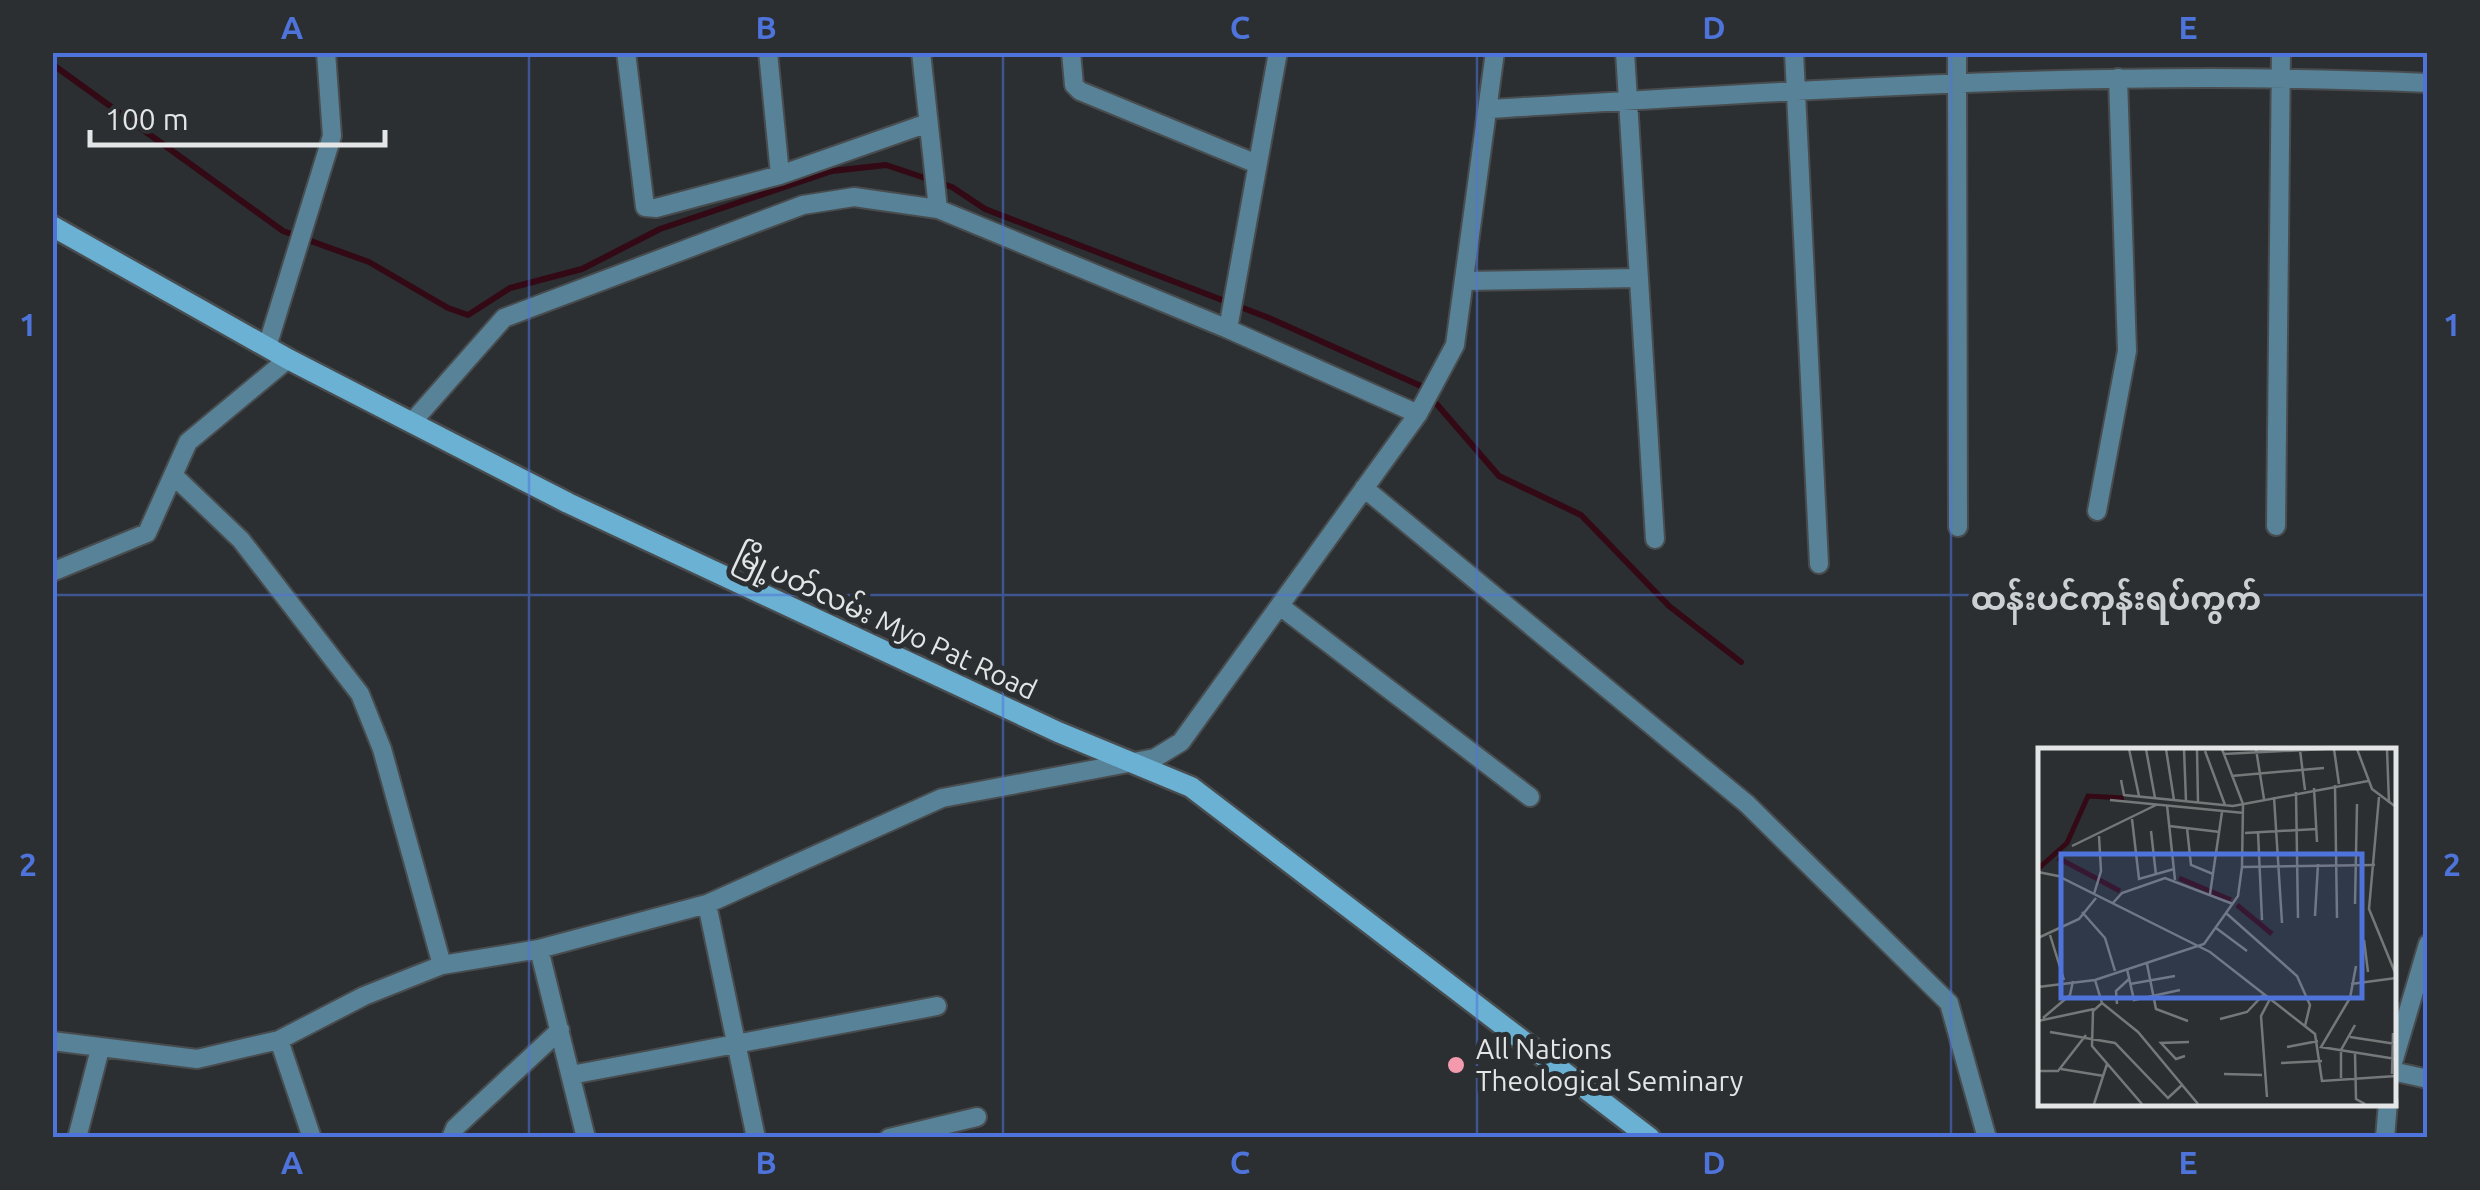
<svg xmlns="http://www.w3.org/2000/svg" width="2480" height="1190" font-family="Ubuntu,'Noto Sans Myanmar',sans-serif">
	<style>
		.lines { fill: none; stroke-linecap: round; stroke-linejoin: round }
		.stream { stroke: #330915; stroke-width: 6 }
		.minor-casing { stroke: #484c4e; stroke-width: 22 }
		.secondary-casing { stroke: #484c4e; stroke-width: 25 }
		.minor { stroke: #578297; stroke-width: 18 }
		.secondary { stroke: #6ab1d4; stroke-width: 20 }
		.grid { fill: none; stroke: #4e74dc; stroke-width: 2.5; stroke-opacity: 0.55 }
		.poi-dot { fill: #f39aac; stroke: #2b2f31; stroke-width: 4 }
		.labels { text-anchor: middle; stroke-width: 10; stroke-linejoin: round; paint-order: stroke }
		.street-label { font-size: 28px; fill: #e3e5e6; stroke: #2b2f31 }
		.poi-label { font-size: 28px; fill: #e3e5e6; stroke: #2b2f31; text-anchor: start }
		.quarter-label { font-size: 32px; font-weight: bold; fill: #cbd0d2; stroke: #2b2f31 }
		.inset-river { fill: none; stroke: #330915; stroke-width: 5 }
		.inset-road { fill: none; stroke: #757879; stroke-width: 2.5 }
		.view { fill: #4e74dc; fill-opacity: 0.15; stroke: #4e74dc; stroke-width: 5 }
		.inset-edge { fill: none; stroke: #e3e5e6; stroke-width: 5 }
		.neatline { fill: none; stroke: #4e74dc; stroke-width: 4 }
		.grid-label { font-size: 32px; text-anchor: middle; font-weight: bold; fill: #4e74dc }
	</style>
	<rect width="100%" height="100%" fill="#2b2f31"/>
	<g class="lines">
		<path class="stream" d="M 52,64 L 283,231 L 369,262 L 448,308 L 468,315 L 510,288 L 582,269 L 660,229 L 832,171 L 886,165 L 952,187 L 985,209 L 1269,318 L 1421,386 L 1499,476 L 1581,515 L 1669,606 L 1741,662"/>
		<defs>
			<path id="minor" d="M 626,52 L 645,207 L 656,208 L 780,175 L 928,123
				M 768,52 L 780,175
				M 921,52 L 938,209
				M 1071,52 L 1074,85 L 1080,91 L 1257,164
				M 1625,52 L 1655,539
				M 1794,52 L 1819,564
				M 1957,52 L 1958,527
				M 1491,109 C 1803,90 2114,68 2428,83
				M 1465,281 L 1637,278
				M 1228,329 L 1278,52
				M 267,347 L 332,136 L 326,52
				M 414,420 L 504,318 L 803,205 L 854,197 L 938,209 L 1228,329 L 1418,414
				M 173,475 L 241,540 L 360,694 L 382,749 L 442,965
				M 1364,488 L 1747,804 L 1949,1003 L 1987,1138
				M 2097,511 L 2127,351 L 2118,78
				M 2276,526 L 2281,52
				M 52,572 L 147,533 L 188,442 L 288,359
				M 1280,606 L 1530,797
				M 707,904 L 756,1138
				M 539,949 L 586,1138
				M 279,1040 L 312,1138
				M 52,1041 L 197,1059 L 279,1040 L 364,996 L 442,965 L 539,949 L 707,904 L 942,798 L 1155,758 L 1181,742 L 1418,414 L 1455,345 L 1495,52
				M 2392,1066 L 2428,944
				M 2392,1071 L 2428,1079
				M 571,1075 L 937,1006
				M 77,1138 L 100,1049
				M 451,1138 L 455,1128 L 560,1030
				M 889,1138 L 977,1117
				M 2385,1138 L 2388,1102"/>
			<path id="secondary" d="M 52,226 L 288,359 L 568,503 L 1058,732 L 1191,787 L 1650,1138"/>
		</defs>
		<use href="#minor" class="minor-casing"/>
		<use href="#secondary" class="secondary-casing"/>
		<use href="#minor" class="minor"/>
		<use href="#secondary" class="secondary"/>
	</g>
	<path class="grid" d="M 529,52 L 529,1138M 1003,52 L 1003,1138M 1477,52 L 1477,1138M 1951,52 L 1951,1138M 52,595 L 2428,595"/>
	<circle class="poi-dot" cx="1456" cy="1065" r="10"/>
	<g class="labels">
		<g class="street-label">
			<text transform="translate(886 622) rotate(25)" y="10">မြို့ပတ်လမ်း Myo Pat Road</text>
		</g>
		<g class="poi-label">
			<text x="1476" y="1059">All Nations<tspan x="1476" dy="32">Theological Seminary</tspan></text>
		</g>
		<g class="quarter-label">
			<text x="2116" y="610">ထန်းပင်ကုန်းရပ်ကွက်</text>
		</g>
	</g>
	<g transform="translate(2038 748)">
		<rect width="358" height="358" fill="#2b2f31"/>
		<path class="inset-river" d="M 20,110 L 82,143M 1,120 L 29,95 L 50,48 L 86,50M 141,130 L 193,152M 199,157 L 234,186"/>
		<path class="inset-road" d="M 91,1 L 101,48M 108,1 L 117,50M 128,1 L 136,52M 146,1 L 148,53M 159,1 L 160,54M 218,1 L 226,51M 296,1 L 301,36M 319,1 L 334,41 L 358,59M 349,1 L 351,55M 262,2 L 267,42M 167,3 L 187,57M 185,6 L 287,1M 193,28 L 286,20M 83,32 L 86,47 L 195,58 L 330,33M 297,37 L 299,170M 276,40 L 279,94M 258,44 L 260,170M 236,49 L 244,175M 341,49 L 331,161 L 358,227M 72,52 L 206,65M 129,57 L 137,132M 94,71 L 101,131 L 136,121M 131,78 L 182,84M 149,80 L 153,117 L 175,126M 113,83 L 118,127M 220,84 L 224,172M 207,85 L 279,81M 34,98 L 118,57M 204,119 L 337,117M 0,124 L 20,128 L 172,204 L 277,286 L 284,333 L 358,328M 56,146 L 63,123 L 61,88M 172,146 L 184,64M 74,156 L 84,145 L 127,130 L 195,156M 317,156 L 319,56M 44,164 L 67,190 L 77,223M 188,165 L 259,228 L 272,257 L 267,278M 277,168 L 280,116M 178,180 L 209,203M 12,187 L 26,232M 0,190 L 41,171 L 58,150M 326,192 L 330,224M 109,216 L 118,261 L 150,273M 318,218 L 312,250 L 283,299 L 358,311M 89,221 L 96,252 L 142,242M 57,232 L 64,255 L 55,263 L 54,298 L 104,356M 92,236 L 137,228M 313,236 L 358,230M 0,239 L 57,232 L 166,196 L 200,148 L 204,119 L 205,56 L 184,1M 64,255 L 100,284 L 160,356M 79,256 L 78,243 L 91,231M 5,270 L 32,247 L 35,233M 182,271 L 209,264 L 226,246M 0,273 L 56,261M 12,284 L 77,295 L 130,350 L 145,336M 312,289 L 358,296M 249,299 L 280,293M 317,305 L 318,351 L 327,356M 147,308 L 138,311 L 123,295 L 151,294M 243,315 L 284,313M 23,321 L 66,328M 0,323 L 20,323 L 48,287M 186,326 L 224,327M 354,326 L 355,285M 303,330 L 303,302 L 317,277M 229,349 L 223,268 L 232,251M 56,356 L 69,316"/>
		<path class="view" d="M 23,106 L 324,106 L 324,250 L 23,250 Z"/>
		<rect width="358" height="358" class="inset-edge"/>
	</g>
	<rect width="2480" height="1190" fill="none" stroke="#2b2f31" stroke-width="110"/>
	<path d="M90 130v15h295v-15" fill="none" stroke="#e3e5e6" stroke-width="5"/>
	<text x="105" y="130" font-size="30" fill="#e3e5e6" stroke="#2b2f31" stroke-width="8" paint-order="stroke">100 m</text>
	<rect x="55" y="55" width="2370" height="1080" class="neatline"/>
	<g class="grid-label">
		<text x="292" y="39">A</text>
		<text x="766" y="39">B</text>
		<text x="1240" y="39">C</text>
		<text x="1714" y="39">D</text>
		<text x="2188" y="39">E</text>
		<text x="28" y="336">1</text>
		<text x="2452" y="336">1</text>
		<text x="28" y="876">2</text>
		<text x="2452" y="876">2</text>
		<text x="292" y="1174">A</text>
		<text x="766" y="1174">B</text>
		<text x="1240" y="1174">C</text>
		<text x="1714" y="1174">D</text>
		<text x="2188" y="1174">E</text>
	</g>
</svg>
